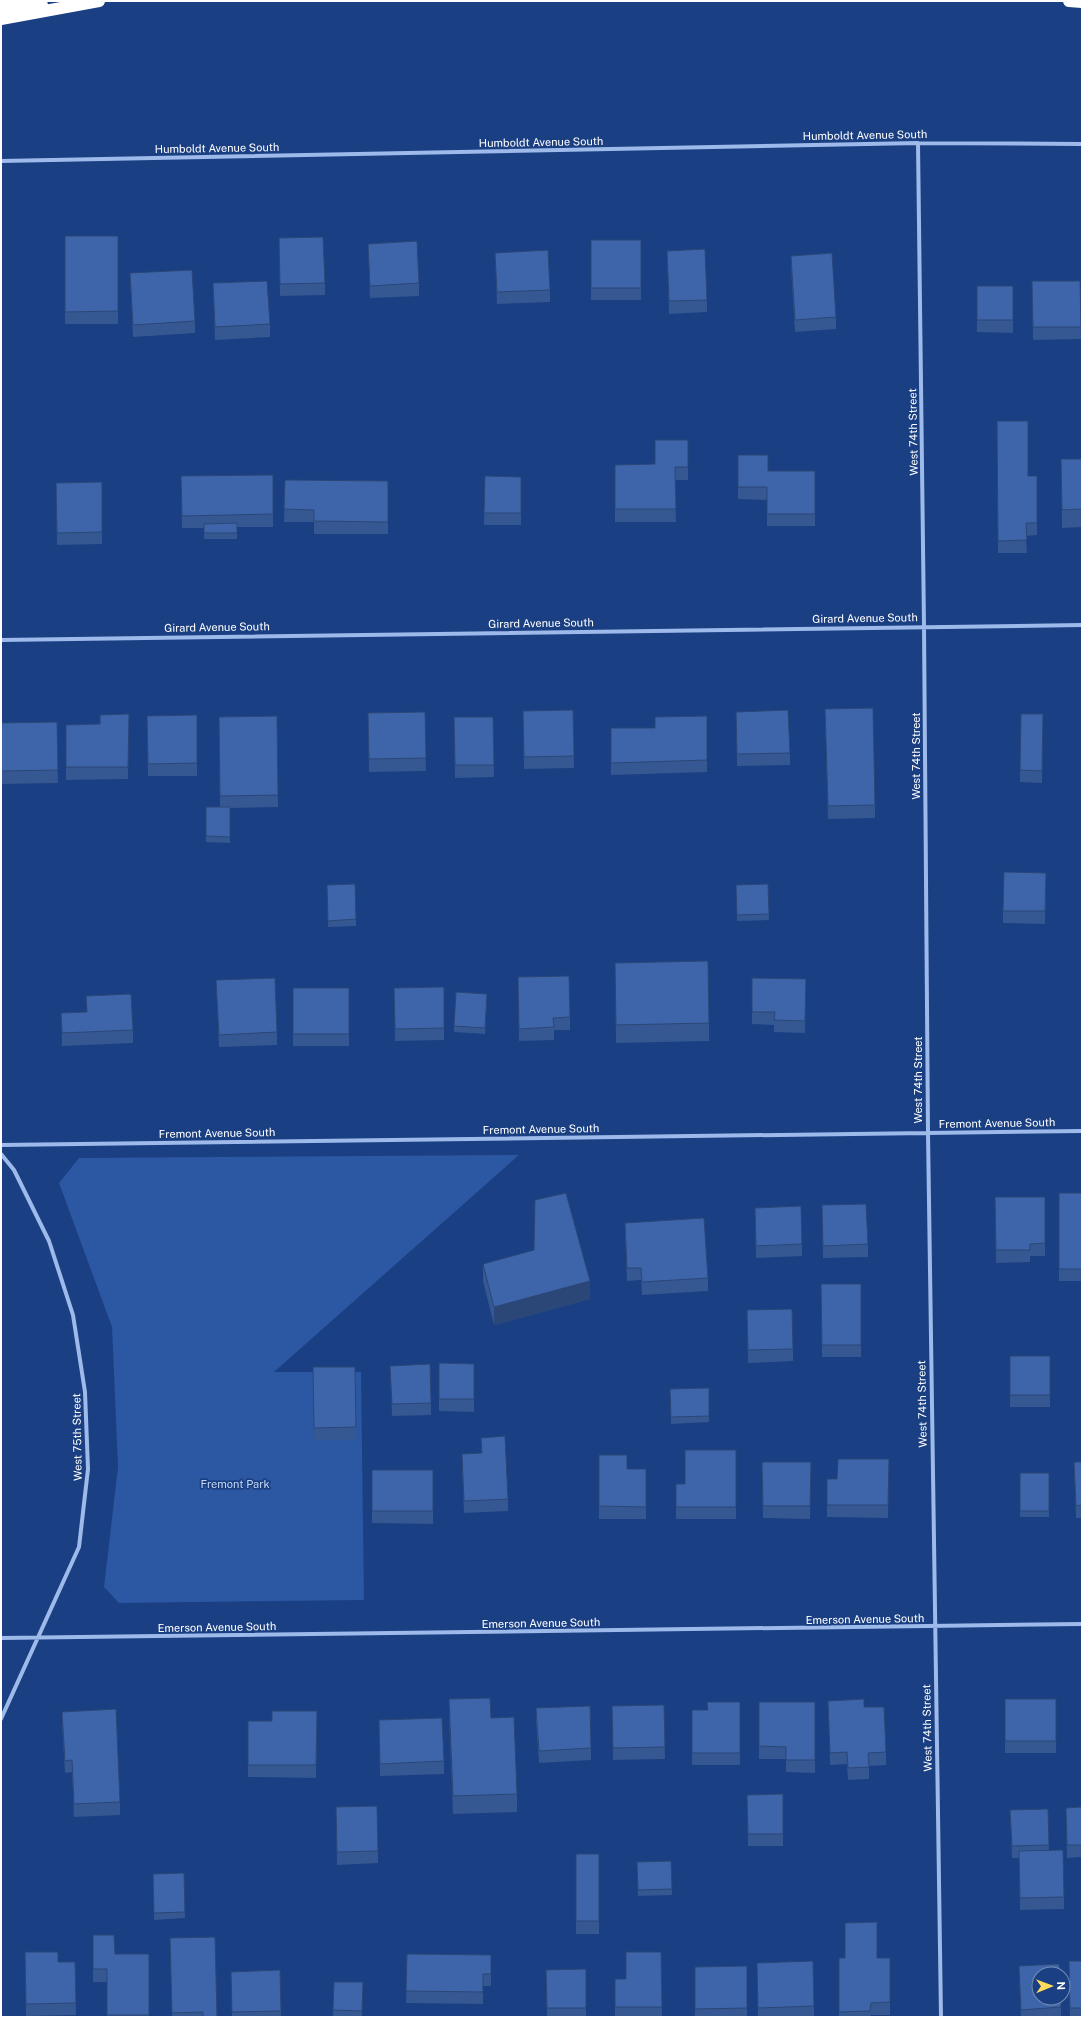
<svg xmlns="http://www.w3.org/2000/svg" width="1083" height="2018" font-family="'Public Sans',sans-serif">
	<style>
		.green { fill: #2c57a2 }
		.lines { fill: none; stroke-linecap: round; stroke-linejoin: round }
		.minor { stroke: #9ebaeb; stroke-width: 4 }
		.motorway { stroke: #fff; stroke-width: 12 }
		.wall { fill: #355792 }
		.shaded-wall { fill: #2b4777 }
		.building { fill: #3e65aa; stroke: #2b4777 }
		.labels { text-anchor: middle; stroke-width: 3.5; stroke-linejoin: round; paint-order: stroke }
		.street-label { font-size: 11px; fill: #fff; stroke: #1a3f82 }
		.park-label { font-size: 11px; fill: #c3d7f8; stroke: #1a3f82 }
	</style>
	<rect width="100%" height="100%" fill="#1a3f82"/>
	<path class="green" d="M 519,1155 L 274,1372 L 361,1372 L 364,1600 L 119,1603 L 104,1587 L 118,1467 L 112,1327 L 59,1183 L 79,1158 Z"/>
	<g class="lines">
		<path class="minor" d="M 918,143 L 924,626 L 928,1133 L 941,2017
			M 1,161 L 918,143 L 1082,144
			M 1,640 L 1082,625
			M 1,1145 L 1082,1131
			M 1,1154 L 14,1170 L 49,1241 L 73,1315 L 85,1392 L 88,1469 L 79,1547 L 1,1719
			M 1,1638 L 1082,1624"/>
		<path class="motorway" d="M 1069,1 L 1082,2
			M 1,8 L 42,5
			M 1,19 L 99,1"/>
	</g>
	<path class="wall" d="M 65,236 L 118,236 L 118,324 L 65,324 Z
		M 279,238 L 325,283 L 325,295 L 280,296 Z
		M 591,240 L 641,240 L 641,300 L 591,300 Z
		M 368,244 L 419,283 L 419,296 L 370,298 Z
		M 667,251 L 707,300 L 707,312 L 669,314 Z
		M 495,253 L 550,290 L 550,302 L 497,304 Z
		M 791,256 L 836,317 L 836,329 L 795,332 L 791,268 Z
		M 130,273 L 195,321 L 195,333 L 133,337 Z
		M 1032,281 L 1080,281 L 1081,339 L 1033,340 Z
		M 213,283 L 270,324 L 270,337 L 215,340 Z
		M 977,286 L 1013,286 L 1013,333 L 977,332 Z
		M 997,421 L 1028,476 L 1037,476 L 1037,535 L 1026,536 L 1027,553 L 998,553 Z
		M 688,440 L 688,480 L 675,480 L 676,522 L 615,522 L 615,465 L 655,464 Z
		M 738,455 L 768,471 L 815,471 L 815,526 L 767,526 L 767,500 L 738,499 Z
		M 1061,459 L 1082,459 L 1082,527 L 1062,528 Z
		M 273,475 L 273,527 L 237,527 L 237,539 L 204,539 L 204,528 L 182,528 L 181,476 Z
		M 485,476 L 521,477 L 521,525 L 484,525 Z
		M 285,480 L 388,481 L 388,534 L 314,534 L 314,522 L 284,522 Z
		M 102,482 L 102,544 L 57,545 L 56,483 Z
		M 825,709 L 875,805 L 875,818 L 828,819 Z
		M 573,710 L 574,768 L 524,769 L 523,711 Z
		M 425,712 L 426,771 L 369,772 L 368,713 Z
		M 736,712 L 790,753 L 790,765 L 737,766 Z
		M 129,714 L 128,779 L 66,780 L 66,725 L 100,724 Z
		M 197,715 L 197,776 L 148,776 L 147,716 Z
		M 277,716 L 278,807 L 230,808 L 230,843 L 206,842 L 206,807 L 220,807 L 219,717 Z
		M 707,716 L 707,772 L 611,775 L 611,728 L 655,728 Z
		M 454,717 L 493,717 L 494,777 L 455,778 Z
		M 57,722 L 58,783 L 1,784 L 1,723 Z
		M 1043,726 L 1042,783 L 1020,782 L 1020,770 Z
		M 768,884 L 769,920 L 737,921 L 736,885 Z
		M 327,885 L 356,919 L 356,926 L 328,927 Z
		M 1046,886 L 1045,924 L 1003,923 L 1003,911 Z
		M 615,963 L 709,1023 L 709,1041 L 616,1043 Z
		M 518,977 L 570,1017 L 570,1030 L 554,1030 L 554,1040 L 519,1041 Z
		M 752,978 L 806,979 L 805,1033 L 774,1032 L 774,1025 L 752,1024 Z
		M 216,980 L 277,1032 L 277,1045 L 219,1047 Z
		M 444,987 L 444,1040 L 395,1041 L 394,988 Z
		M 293,988 L 349,988 L 349,1046 L 293,1046 Z
		M 487,1000 L 485,1034 L 454,1032 L 454,1026 Z
		M 86,1012 L 133,1030 L 133,1043 L 62,1046 L 61,1013 Z
		M 1059,1193 L 1082,1193 L 1082,1281 L 1059,1281 Z
		M 995,1197 L 1045,1197 L 1045,1256 L 1030,1256 L 1030,1262 L 996,1263 Z
		M 822,1205 L 868,1244 L 868,1257 L 823,1258 Z
		M 755,1208 L 802,1244 L 802,1256 L 756,1258 Z
		M 625,1223 L 708,1278 L 708,1291 L 642,1295 L 641,1280 L 627,1281 L 625,1235 Z
		M 483,1264 L 590,1299 L 494,1325 L 483,1281 Z
		M 821,1284 L 861,1284 L 861,1357 L 822,1357 Z
		M 747,1310 L 793,1349 L 793,1361 L 748,1363 Z
		M 1010,1356 L 1050,1356 L 1050,1407 L 1010,1407 Z
		M 439,1363 L 474,1364 L 474,1412 L 439,1411 Z
		M 390,1366 L 431,1403 L 431,1415 L 392,1416 Z
		M 313,1367 L 355,1367 L 356,1440 L 314,1440 Z
		M 709,1388 L 709,1422 L 671,1424 L 670,1389 Z
		M 481,1438 L 508,1499 L 508,1511 L 464,1513 L 462,1467 L 462,1454 L 481,1453 Z
		M 736,1450 L 736,1519 L 676,1519 L 676,1484 L 685,1484 Z
		M 599,1455 L 627,1469 L 646,1469 L 646,1519 L 599,1519 Z
		M 889,1459 L 888,1518 L 827,1517 L 827,1505 L 837,1479 Z
		M 762,1462 L 811,1462 L 810,1519 L 763,1518 Z
		M 1074,1462 L 1082,1462 L 1082,1518 L 1076,1518 Z
		M 372,1470 L 433,1470 L 433,1524 L 372,1523 Z
		M 1020,1473 L 1049,1473 L 1049,1517 L 1020,1517 Z
		M 449,1699 L 517,1794 L 517,1812 L 453,1814 L 449,1717 Z
		M 1005,1699 L 1056,1699 L 1056,1753 L 1005,1753 Z
		M 828,1701 L 864,1707 L 886,1752 L 886,1765 L 869,1766 L 869,1779 L 848,1780 L 847,1764 L 830,1765 Z
		M 740,1702 L 740,1765 L 692,1765 L 692,1710 L 707,1710 Z
		M 759,1702 L 815,1702 L 815,1773 L 786,1772 L 786,1759 L 759,1759 Z
		M 664,1705 L 665,1759 L 613,1760 L 612,1706 Z
		M 536,1708 L 591,1748 L 591,1760 L 539,1763 L 536,1721 Z
		M 317,1711 L 316,1778 L 248,1777 L 248,1721 L 272,1721 Z
		M 62,1712 L 120,1802 L 120,1815 L 74,1817 L 72,1772 L 65,1773 L 62,1724 Z
		M 379,1720 L 444,1761 L 444,1774 L 380,1776 Z
		M 783,1794 L 783,1846 L 748,1846 L 747,1795 Z
		M 336,1807 L 378,1851 L 378,1863 L 337,1865 Z
		M 1082,1807 L 1082,1857 L 1067,1858 L 1066,1808 Z
		M 1048,1809 L 1049,1850 L 1064,1897 L 1064,1909 L 1020,1910 L 1019,1858 L 1012,1858 L 1010,1810 Z
		M 576,1854 L 599,1854 L 599,1934 L 576,1934 Z
		M 671,1861 L 672,1895 L 638,1896 L 637,1862 Z
		M 153,1874 L 185,1912 L 185,1918 L 154,1920 Z
		M 93,1935 L 115,1954 L 149,1954 L 149,2017 L 107,2017 L 107,1982 L 93,1982 Z
		M 170,1938 L 217,2017 L 172,2017 Z
		M 25,1952 L 58,1962 L 75,1962 L 76,2015 L 26,2016 Z
		M 661,1952 L 662,2017 L 615,2017 L 615,1979 L 626,1979 Z
		M 407,1954 L 491,1955 L 491,1986 L 483,1986 L 483,2004 L 406,2003 Z
		M 839,1958 L 890,1958 L 890,2015 L 871,2015 L 870,2017 L 839,2017 Z
		M 1069,1961 L 1082,1961 L 1082,2017 L 1070,2017 Z
		M 757,1963 L 814,2006 L 814,2017 L 758,2017 Z
		M 747,1966 L 747,2017 L 695,2017 L 695,1967 Z
		M 1019,1966 L 1061,2007 L 1061,2017 L 1021,2017 L 1019,1978 Z
		M 586,1969 L 586,2017 L 547,2017 L 546,1970 Z
		M 280,1970 L 281,2017 L 232,2017 L 231,1972 Z
		M 334,1982 L 363,1982 L 362,2017 L 333,2017 Z"/>
	<path class="shaded-wall" d="M 590,1281 L 590,1299 L 494,1325 L 494,1307 Z"/>
	<path class="building" d="M 65,236 L 118,236 L 118,311 L 65,312 Z
		M 323,237 L 325,283 L 280,284 L 279,238 Z
		M 591,240 L 641,240 L 641,288 L 591,288 Z
		M 417,241 L 419,283 L 370,286 L 368,244 Z
		M 705,249 L 707,300 L 669,301 L 667,251 Z
		M 548,250 L 550,290 L 497,292 L 495,253 Z
		M 832,253 L 836,317 L 795,320 L 791,256 Z
		M 192,270 L 195,321 L 133,325 L 130,273 Z
		M 267,281 L 270,324 L 215,327 L 213,283 Z
		M 1032,281 L 1080,281 L 1081,327 L 1033,327 Z
		M 977,286 L 1013,286 L 1013,320 L 977,320 Z
		M 997,421 L 1028,421 L 1028,476 L 1037,476 L 1037,523 L 1026,523 L 1027,540 L 998,541 Z
		M 655,440 L 688,440 L 688,467 L 675,467 L 676,509 L 615,509 L 615,465 L 655,464 Z
		M 738,455 L 768,455 L 768,471 L 815,471 L 815,514 L 767,514 L 767,487 L 738,487 Z
		M 1061,459 L 1082,459 L 1082,509 L 1062,510 Z
		M 273,475 L 273,514 L 182,516 L 181,476 Z
		M 485,476 L 521,477 L 521,513 L 484,513 Z
		M 285,480 L 388,481 L 388,522 L 314,521 L 314,510 L 284,509 Z
		M 102,482 L 102,532 L 57,533 L 56,483 Z
		M 237,523 L 237,533 L 204,533 L 204,524 Z
		M 873,708 L 875,805 L 828,806 L 825,709 Z
		M 573,710 L 574,756 L 524,757 L 523,711 Z
		M 788,710 L 790,753 L 737,754 L 736,712 Z
		M 425,712 L 426,758 L 369,759 L 368,713 Z
		M 129,714 L 128,767 L 66,767 L 66,725 L 100,724 L 100,715 Z
		M 1021,714 L 1043,714 L 1042,771 L 1020,770 Z
		M 197,715 L 197,763 L 148,764 L 147,716 Z
		M 277,716 L 278,795 L 220,796 L 219,717 Z
		M 707,716 L 707,760 L 611,763 L 611,728 L 655,728 L 655,717 Z
		M 454,717 L 493,717 L 494,765 L 455,765 Z
		M 57,722 L 58,770 L 1,771 L 1,723 Z
		M 206,807 L 230,807 L 230,837 L 206,836 Z
		M 1004,872 L 1046,873 L 1045,911 L 1003,911 Z
		M 355,884 L 356,919 L 328,921 L 327,885 Z
		M 768,884 L 769,914 L 737,915 L 736,885 Z
		M 708,961 L 709,1023 L 616,1025 L 615,963 Z
		M 569,976 L 570,1017 L 553,1018 L 554,1027 L 519,1029 L 518,977 Z
		M 275,978 L 277,1032 L 219,1035 L 216,980 Z
		M 752,978 L 806,979 L 805,1021 L 774,1020 L 775,1012 L 752,1012 Z
		M 444,987 L 444,1028 L 395,1029 L 394,988 Z
		M 293,988 L 349,988 L 349,1034 L 293,1034 Z
		M 456,992 L 487,994 L 485,1028 L 454,1026 Z
		M 131,994 L 133,1030 L 62,1033 L 61,1013 L 87,1012 L 86,996 Z
		M 566,1193 L 590,1281 L 494,1307 L 483,1264 L 534,1250 L 535,1200 Z
		M 1059,1193 L 1082,1193 L 1082,1269 L 1059,1269 Z
		M 995,1197 L 1045,1197 L 1045,1243 L 1030,1244 L 1030,1250 L 996,1250 Z
		M 866,1204 L 868,1244 L 823,1246 L 822,1205 Z
		M 801,1206 L 802,1244 L 756,1246 L 755,1208 Z
		M 704,1218 L 708,1278 L 642,1282 L 641,1268 L 627,1268 L 625,1223 Z
		M 821,1284 L 861,1284 L 861,1345 L 822,1345 Z
		M 792,1309 L 793,1349 L 748,1350 L 747,1310 Z
		M 1010,1356 L 1050,1356 L 1050,1395 L 1010,1395 Z
		M 439,1363 L 474,1364 L 474,1399 L 439,1399 Z
		M 430,1364 L 431,1403 L 392,1404 L 390,1366 Z
		M 313,1367 L 355,1367 L 356,1427 L 314,1428 Z
		M 709,1388 L 709,1416 L 671,1417 L 670,1389 Z
		M 505,1436 L 508,1499 L 464,1501 L 462,1454 L 482,1453 L 481,1438 Z
		M 685,1450 L 736,1450 L 736,1507 L 676,1507 L 676,1484 L 685,1484 Z
		M 599,1455 L 627,1455 L 627,1469 L 646,1469 L 646,1507 L 599,1506 Z
		M 838,1459 L 889,1459 L 888,1505 L 827,1505 L 827,1479 L 837,1479 Z
		M 762,1462 L 811,1462 L 810,1506 L 763,1506 Z
		M 1074,1462 L 1082,1462 L 1082,1505 L 1076,1506 Z
		M 372,1470 L 433,1470 L 433,1511 L 372,1511 Z
		M 1020,1473 L 1049,1473 L 1049,1511 L 1020,1511 Z
		M 490,1698 L 491,1718 L 514,1717 L 517,1794 L 453,1796 L 449,1699 Z
		M 864,1699 L 864,1707 L 884,1707 L 886,1752 L 868,1753 L 869,1767 L 848,1768 L 847,1752 L 830,1753 L 828,1701 Z
		M 1005,1699 L 1056,1699 L 1056,1741 L 1005,1741 Z
		M 707,1702 L 740,1702 L 740,1753 L 692,1753 L 692,1710 L 708,1710 Z
		M 759,1702 L 815,1702 L 815,1760 L 786,1760 L 786,1747 L 759,1746 Z
		M 664,1705 L 665,1747 L 613,1748 L 612,1706 Z
		M 590,1706 L 591,1748 L 539,1751 L 536,1708 Z
		M 116,1709 L 120,1802 L 74,1804 L 72,1760 L 65,1761 L 62,1712 Z
		M 272,1711 L 317,1711 L 316,1765 L 248,1765 L 248,1721 L 272,1721 Z
		M 442,1718 L 444,1761 L 380,1764 L 379,1720 Z
		M 783,1794 L 783,1834 L 748,1834 L 747,1795 Z
		M 377,1806 L 378,1851 L 337,1852 L 336,1807 Z
		M 1082,1807 L 1082,1845 L 1067,1845 L 1066,1808 Z
		M 1048,1809 L 1049,1845 L 1012,1846 L 1010,1810 Z
		M 1063,1850 L 1064,1897 L 1020,1898 L 1019,1851 Z
		M 576,1854 L 599,1854 L 599,1921 L 576,1921 Z
		M 671,1861 L 672,1889 L 638,1890 L 637,1862 Z
		M 184,1873 L 185,1912 L 154,1913 L 153,1874 Z
		M 877,1922 L 877,1958 L 890,1958 L 890,2002 L 871,2003 L 870,2011 L 839,2012 L 839,1958 L 845,1958 L 845,1923 Z
		M 93,1935 L 114,1935 L 115,1954 L 149,1954 L 149,2015 L 107,2015 L 107,1969 L 93,1969 Z
		M 215,1937 L 217,2017 L 203,2017 L 203,2012 L 172,2013 L 170,1938 Z
		M 25,1952 L 58,1952 L 58,1962 L 75,1962 L 76,2003 L 26,2004 Z
		M 626,1952 L 661,1952 L 662,2007 L 615,2007 L 615,1979 L 626,1979 Z
		M 407,1954 L 491,1955 L 491,1974 L 483,1974 L 483,1992 L 406,1991 Z
		M 813,1961 L 814,2006 L 758,2008 L 757,1963 Z
		M 1069,1961 L 1082,1961 L 1082,2008 L 1070,2008 Z
		M 1059,1964 L 1060,1974 L 1039,1974 L 1039,1998 L 1061,1998 L 1061,2007 L 1021,2010 L 1019,1966 Z
		M 747,1966 L 747,2008 L 695,2009 L 695,1967 Z
		M 586,1969 L 586,2008 L 547,2008 L 546,1970 Z
		M 280,1970 L 281,2011 L 232,2012 L 231,1972 Z
		M 334,1982 L 363,1982 L 362,2011 L 333,2010 Z"/>
	<g class="labels">
		<g class="street-label">
			<text transform="translate(865 135) rotate(-1)" y="4">Humboldt Avenue South</text>
			<text transform="translate(541 142) rotate(-1)" y="4">Humboldt Avenue South</text>
			<text transform="translate(217 148) rotate(-1)" y="4">Humboldt Avenue South</text>
			<text transform="translate(913 432) rotate(-91)" y="4">West 74th Street</text>
			<text transform="translate(865 618) rotate(-1)" y="4">Girard Avenue South</text>
			<text transform="translate(541 623) rotate(-1)" y="4">Girard Avenue South</text>
			<text transform="translate(217 627) rotate(-1)" y="4">Girard Avenue South</text>
			<text transform="translate(916 756) rotate(-90)" y="4">West 74th Street</text>
			<text transform="translate(918 1080) rotate(-90)" y="4">West 74th Street</text>
			<text transform="translate(997 1123) rotate(-1)" y="4">Fremont Avenue South</text>
			<text transform="translate(541 1129) rotate(-1)" y="4">Fremont Avenue South</text>
			<text transform="translate(217 1133) rotate(-1)" y="4">Fremont Avenue South</text>
			<text transform="translate(922 1404) rotate(-91)" y="4">West 74th Street</text>
			<text transform="translate(77 1437) rotate(-91)" y="4">West 75th Street</text>
			<text transform="translate(865 1619) rotate(-1)" y="4">Emerson Avenue South</text>
			<text transform="translate(541 1623) rotate(-1)" y="4">Emerson Avenue South</text>
			<text transform="translate(217 1627) rotate(-1)" y="4">Emerson Avenue South</text>
			<text transform="translate(927 1728) rotate(-91)" y="4">West 74th Street</text>
		</g>
		<g class="park-label">
			<text x="235" y="1488">Fremont Park</text>
		</g>
	</g>
	<rect width="1083" height="2018" fill="none" stroke="#ffffff" stroke-width="4"/>
	<g transform="translate(1051 1986) rotate(89)"><circle r="19" fill="#1a3f82" stroke="#768cb4"/>
	<path d="M0-3L7 15L0 10L-7 15Z" fill="#fedc59"/>
	<text y="-6" font-size="11" font-weight="bold" text-anchor="middle" fill="#ffffff">N</text>
	</g>
</svg>
